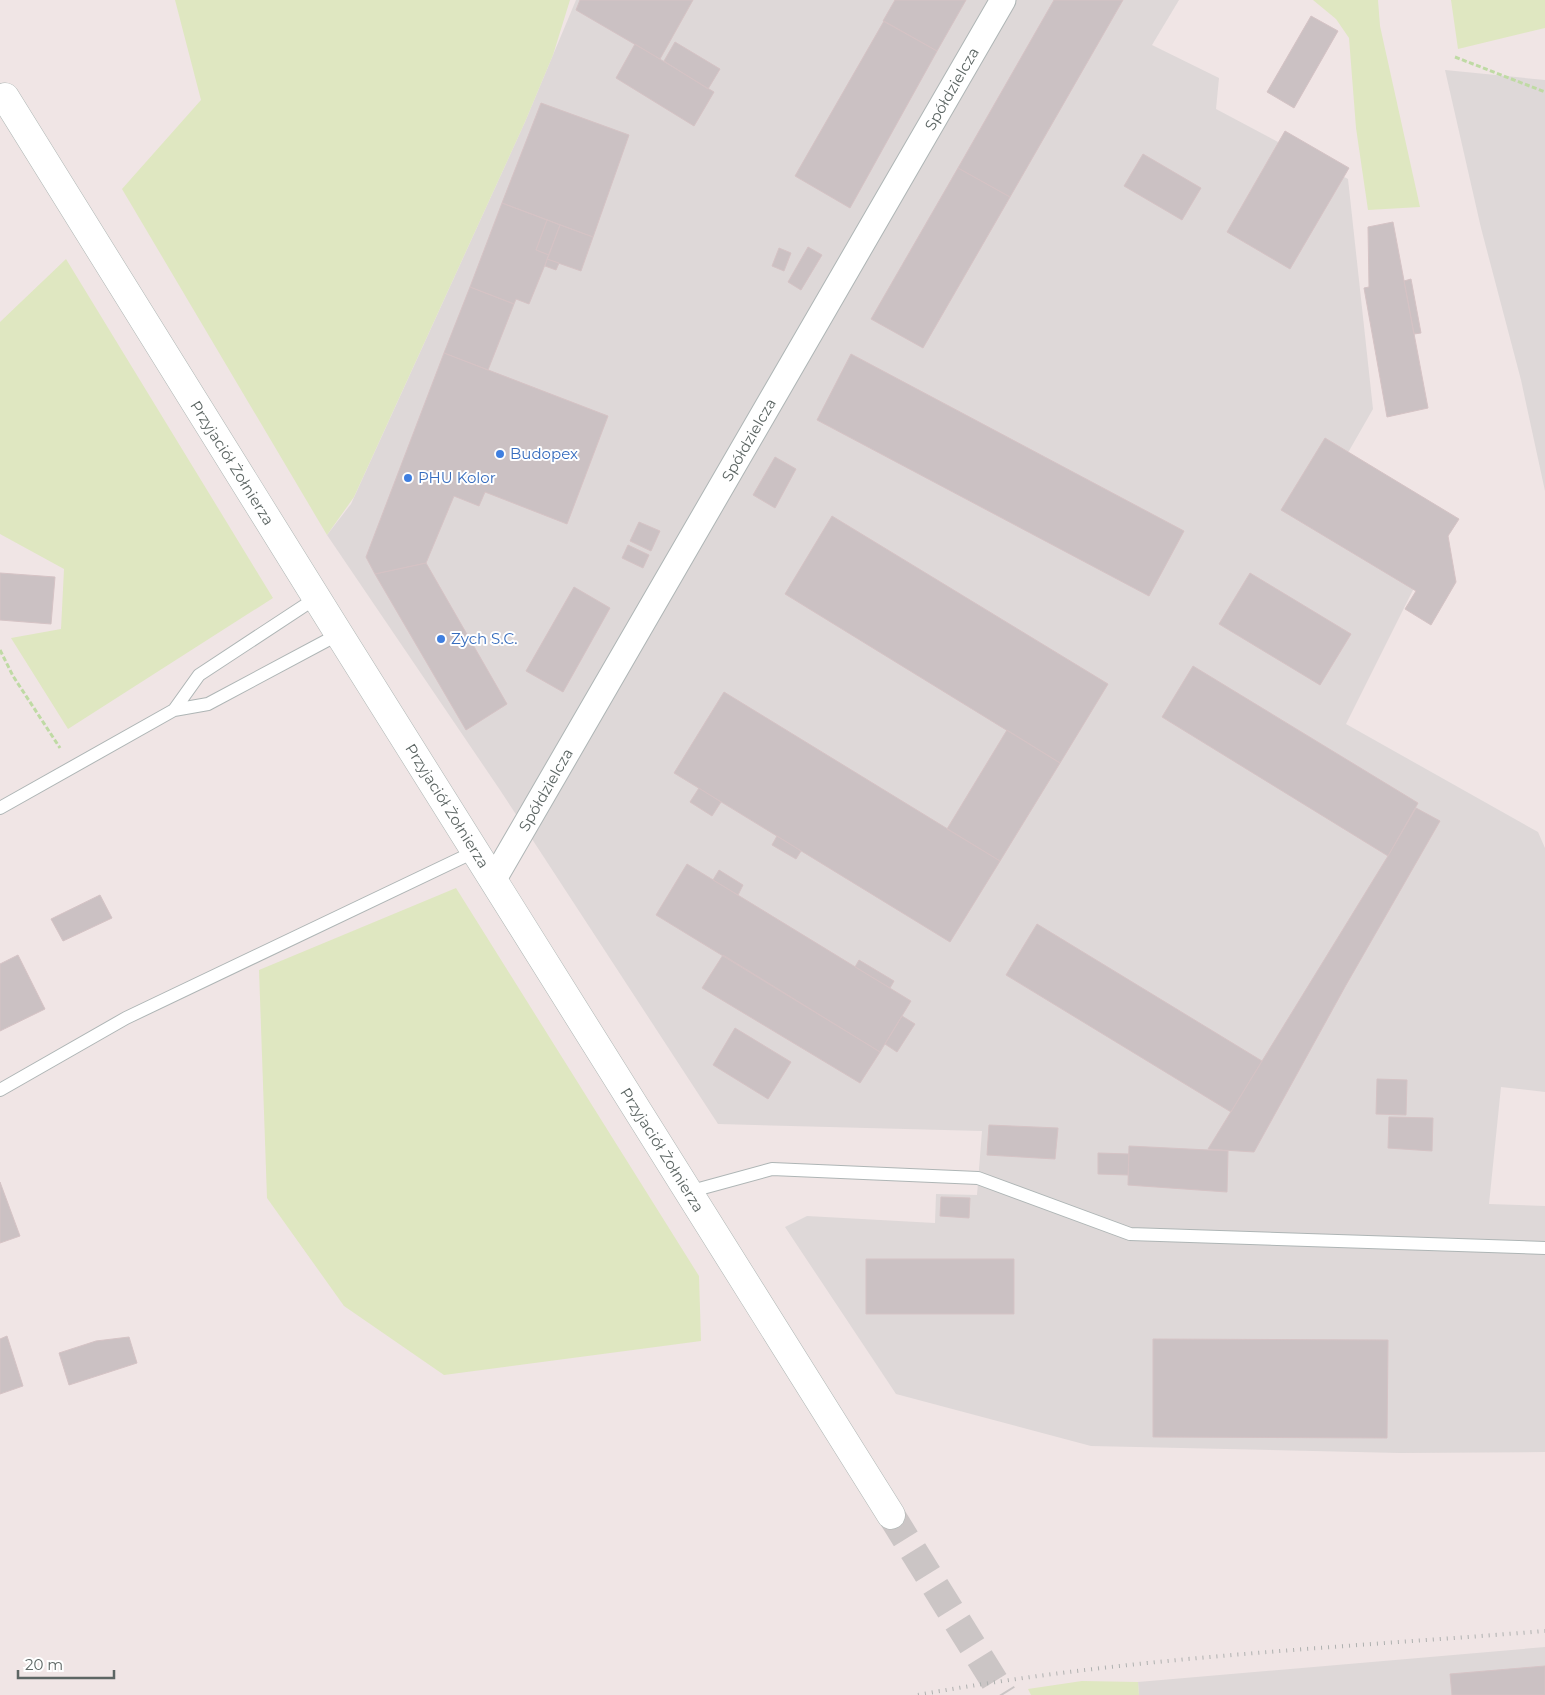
<svg xmlns="http://www.w3.org/2000/svg" width="1545" height="1695" font-family="Montserrat,sans-serif">
	<style>
		.industrial { fill: #ded8d8 }
		.green { fill: #dfe7c1 }
		.building { fill: #cbc1c3; stroke: #d5c3c5 }
		.lines { fill: none; stroke-linecap: round; stroke-linejoin: round }
		.secondary-tunnel { stroke: #cbc5c5; stroke-width: 28; stroke-dasharray: 28 14; stroke-linecap: butt }
		.lane-casing { stroke: #aeb5b5; stroke-width: 14 }
		.street-casing { stroke: #aeb5b5; stroke-width: 27 }
		.secondary-casing { stroke: #aeb6b4; stroke-width: 29 }
		.path { stroke: #bfdaa4; stroke-width: 3; stroke-dasharray: 5 2.5; stroke-linecap: butt }
		.lane { stroke: #fff; stroke-width: 12 }
		.street { stroke: #fff; stroke-width: 25 }
		.secondary { stroke: #fff; stroke-width: 28 }
		.rail { stroke: #aeb0af; stroke-width: 4; stroke-dasharray: 1 6; stroke-linecap: butt }
		.shop-dot { fill: #3f7fe0; stroke: #fff; stroke-width: 2 }
		.labels { text-anchor: middle; stroke-width: 4; stroke-linejoin: round; paint-order: stroke }
		.street-label { font-size: 15px; fill: #5d6664; stroke: #fff }
		.shop-label { font-size: 15px; fill: #366cbe; stroke: #fff; text-anchor: start }
	</style>
	<rect width="100%" height="100%" fill="#f0e5e5"/>
	<path class="industrial" d="M 576,0 L 1179,0 L 1152,45 L 1219,78 L 1216,109 L 1348,179 L 1373,409 L 1326,491 L 1433,550 L 1346,724 L 1538,832 L 1545,848 L 1545,1092 L 1501,1087 L 1489,1204 L 1545,1206 L 1545,1452 L 1400,1453 L 1091,1446 L 896,1394 L 785,1227 L 807,1216 L 935,1223 L 936,1194 L 977,1195 L 982,1131 L 718,1124 L 500,790 L 327,535 L 351,504 L 525,122 Z
		M 1445,70 L 1545,80 L 1545,491 L 1521,380 L 1481,228 Z
		M 1545,1647 L 1545,1695 L 1139,1695 L 1138,1682 Z"/>
	<path class="green" d="M 175,0 L 570,0 L 553,55 L 525,122 L 354,497 L 327,535 L 122,189 L 201,100 Z
		M 1313,0 L 1378,0 L 1380,26 L 1420,207 L 1368,210 L 1356,128 L 1349,38 L 1336,19 Z
		M 1451,0 L 1545,0 L 1545,28 L 1458,49 Z
		M 66,259 L 273,598 L 68,729 L 11,638 L 61,629 L 64,569 L 0,534 L 0,322 Z
		M 456,888 L 699,1276 L 701,1341 L 444,1375 L 344,1306 L 267,1198 L 259,970 Z
		M 1082,1681 L 1138,1682 L 1139,1695 L 1031,1695 L 1028,1689 Z"/>
	<path class="building" d="M 580,0 L 693,0 L 660,59 L 576,10 Z
		M 895,0 L 966,0 L 937,51 L 883,21 Z
		M 1054,0 L 1123,0 L 1010,197 L 958,168 Z
		M 1311,16 L 1338,31 L 1294,108 L 1267,92 Z
		M 884,21 L 937,51 L 850,208 L 795,176 Z
		M 675,42 L 720,69 L 708,89 L 664,61 Z
		M 635,44 L 714,92 L 694,126 L 616,78 Z
		M 541,103 L 629,135 L 593,237 L 502,203 Z
		M 1285,131 L 1349,168 L 1290,269 L 1227,232 Z
		M 1143,154 L 1201,188 L 1182,220 L 1124,186 Z
		M 958,168 L 1010,197 L 923,348 L 871,319 Z
		M 502,203 L 547,220 L 536,250 L 549,255 L 529,304 L 516,299 L 514,304 L 470,287 Z
		M 547,220 L 560,225 L 549,255 L 536,250 Z
		M 1393,222 L 1428,408 L 1387,417 L 1364,288 L 1369,287 L 1368,227 Z
		M 560,225 L 593,237 L 581,271 L 547,259 Z
		M 808,247 L 822,255 L 801,290 L 788,282 Z
		M 779,248 L 791,253 L 784,271 L 772,266 Z
		M 547,259 L 559,263 L 556,270 L 545,266 Z
		M 1411,279 L 1421,333 L 1414,334 L 1404,281 Z
		M 470,287 L 514,304 L 488,370 L 444,353 Z
		M 444,353 L 608,416 L 567,524 L 485,492 L 479,506 L 454,496 L 426,563 L 375,574 L 366,557 Z
		M 851,354 L 1184,531 L 1149,596 L 817,420 Z
		M 1325,438 L 1459,519 L 1448,536 L 1456,582 L 1431,625 L 1405,609 L 1416,591 L 1281,510 Z
		M 775,457 L 796,469 L 775,508 L 753,495 Z
		M 832,516 L 1108,684 L 1060,763 L 785,594 Z
		M 639,522 L 660,531 L 651,551 L 630,541 Z
		M 628,545 L 649,555 L 643,568 L 622,558 Z
		M 426,563 L 507,704 L 466,730 L 375,574 Z
		M 0,573 L 55,577 L 51,624 L 0,620 Z
		M 1250,573 L 1351,634 L 1320,685 L 1219,624 Z
		M 574,587 L 610,608 L 563,692 L 526,671 Z
		M 1193,666 L 1418,803 L 1388,856 L 1162,717 Z
		M 724,692 L 1000,861 L 950,942 L 674,773 Z
		M 1007,730 L 1060,763 L 1000,861 L 947,829 Z
		M 699,788 L 721,802 L 712,816 L 690,802 Z
		M 1416,808 L 1440,821 L 1346,985 L 1254,1152 L 1208,1149 L 1388,856 Z
		M 777,836 L 801,851 L 796,859 L 772,845 Z
		M 687,864 L 911,1001 L 880,1052 L 656,915 Z
		M 719,870 L 743,885 L 738,895 L 713,880 Z
		M 100,895 L 112,918 L 63,941 L 51,919 Z
		M 1037,924 L 1262,1061 L 1231,1112 L 1006,975 Z
		M 18,955 L 45,1009 L 0,1031 L 0,964 Z
		M 723,955 L 880,1052 L 860,1083 L 702,988 Z
		M 859,960 L 894,981 L 890,988 L 855,967 Z
		M 902,1016 L 915,1024 L 897,1052 L 885,1044 Z
		M 735,1028 L 791,1062 L 768,1099 L 713,1065 Z
		M 1377,1079 L 1407,1080 L 1406,1115 L 1376,1114 Z
		M 1389,1117 L 1433,1118 L 1432,1151 L 1388,1148 Z
		M 989,1125 L 1058,1128 L 1055,1159 L 987,1155 Z
		M 1129,1146 L 1228,1151 L 1227,1192 L 1128,1185 Z
		M 1098,1153 L 1129,1154 L 1128,1175 L 1098,1174 Z
		M 0,1182 L 20,1236 L 0,1243 Z
		M 941,1197 L 970,1198 L 969,1218 L 940,1216 Z
		M 866,1259 L 1014,1259 L 1014,1314 L 866,1314 Z
		M 7,1336 L 23,1386 L 0,1394 L 0,1339 Z
		M 129,1337 L 137,1363 L 69,1385 L 59,1353 L 96,1341 Z
		M 1153,1339 L 1388,1340 L 1387,1438 L 1153,1437 Z
		M 1545,1666 L 1545,1695 L 1452,1695 L 1450,1674 Z"/>
	<g class="lines">
		<path class="secondary-tunnel" d="M 891,1515 L 1003,1695"/>
		<defs>
			<path id="lane" d="M 174,710 L 199,675 L 316,598
				M 0,808 L 174,710 L 208,704 L 339,634
				M 0,1090 L 126,1018 L 476,851
				M 688,1192 L 772,1169 L 978,1178 L 1130,1234 L 1545,1248"/>
			<path id="street" d="M 494,879 L 1003,0"/>
			<path id="secondary" d="M 5,97 L 339,634 L 891,1515"/>
		</defs>
		<use href="#lane" class="lane-casing"/>
		<use href="#street" class="street-casing"/>
		<use href="#secondary" class="secondary-casing"/>
		<path class="path" d="M 1455,57 L 1545,92
			M 0,650 L 13,676 L 60,748"/>
		<use href="#lane" class="lane"/>
		<use href="#street" class="street"/>
		<use href="#secondary" class="secondary"/>
		<path class="rail" d="M 918,1695 C 1125,1657 1336,1648 1545,1631"/>
	</g>
	<g class="shop-dot">
		<circle cx="500" cy="454" r="5"/>
		<circle cx="408" cy="478" r="5"/>
		<circle cx="441" cy="639" r="5"/>
	</g>
	<g class="labels">
		<g class="street-label">
			<text transform="translate(952 89) rotate(-60)" y="5">Spółdzielcza</text>
			<text transform="translate(749 440) rotate(-60)" y="5">Spółdzielcza</text>
			<text transform="translate(232 463) rotate(58)" y="5">Przyjaciół Żołnierza</text>
			<text transform="translate(546 790) rotate(-60)" y="5">Spółdzielcza</text>
			<text transform="translate(447 806) rotate(58)" y="5">Przyjaciół Żołnierza</text>
			<text transform="translate(662 1150) rotate(58)" y="5">Przyjaciół Żołnierza</text>
		</g>
		<g class="shop-label">
			<text x="510" y="459">Budopex</text>
			<text x="418" y="483">PHU Kolor</text>
			<text x="451" y="644">Zych S.C.</text>
		</g>
	</g>
	<path d="M18 1670v8h96v-8" fill="none" stroke="#5d6664" stroke-width="2.5"/>
	<text x="25" y="1670" font-size="15" fill="#5d6664" stroke="#ffffff" stroke-width="4" paint-order="stroke">20 m</text>
</svg>
